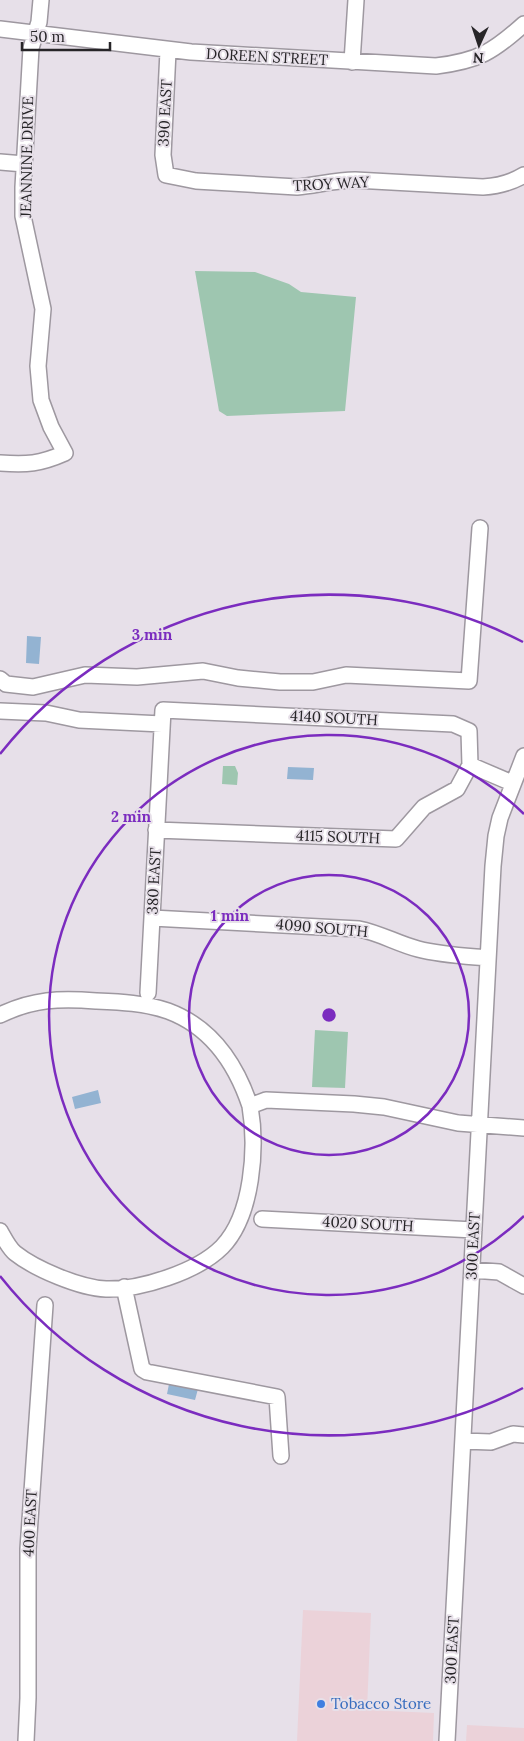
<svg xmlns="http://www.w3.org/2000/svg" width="524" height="1741" font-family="Lora,serif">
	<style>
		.commercial { fill: #ebd2d9 }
		.green { fill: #9ec6b0 }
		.water { fill: #93b3d2 }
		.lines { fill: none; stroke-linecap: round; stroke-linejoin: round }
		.minor-casing { stroke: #9e98a0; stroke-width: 18 }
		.minor { stroke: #fff; stroke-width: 15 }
		.ring { fill: none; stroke: #7b2cbf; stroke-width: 2.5 }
		.shop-dot { fill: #3f7fe0; stroke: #e7e0e9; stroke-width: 2 }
		.labels { text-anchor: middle; stroke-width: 4; stroke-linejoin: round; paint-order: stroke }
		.street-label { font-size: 15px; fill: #272528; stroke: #e7e0e9 }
		.shop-label { font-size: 15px; fill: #366cbe; stroke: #e7e0e9; text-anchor: start }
		.centre { fill: #7b2cbf; stroke: #e7e0e9; stroke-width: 2.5 }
		.ring-label { font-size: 15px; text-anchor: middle; font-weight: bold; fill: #7b2cbf; stroke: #e7e0e9; stroke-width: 4; stroke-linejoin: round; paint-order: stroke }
	</style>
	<rect width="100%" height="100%" fill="#e7e0e9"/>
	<path class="commercial" d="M 303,1610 L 371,1613 L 367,1710 L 434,1713 L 433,1741 L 297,1741 Z
		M 467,1725 L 524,1728 L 524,1741 L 466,1741 Z"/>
	<path class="green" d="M 195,271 L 255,272 L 289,284 L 301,292 L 356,297 L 345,411 L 227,416 L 219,411 Z
		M 223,766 L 235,766 L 238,773 L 237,785 L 222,784 Z
		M 315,1030 L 348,1032 L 345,1088 L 312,1087 Z"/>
	<path class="water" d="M 27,636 L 41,637 L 39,664 L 26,663 Z
		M 288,767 L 314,768 L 313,780 L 287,779 Z
		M 98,1090 L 101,1103 L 75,1109 L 72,1097 Z
		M 169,1384 L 198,1389 L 195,1400 L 167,1394 Z"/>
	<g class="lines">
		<defs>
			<path id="minor" d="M 0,29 L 191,52 L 436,66 C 478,61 493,52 524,24
				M 168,51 L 163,155 L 166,175 L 196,181 L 297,187 C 317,185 336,180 355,180 L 483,187 C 498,186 511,183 524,175
				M 352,62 L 356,0
				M 0,162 L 24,164
				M 0,463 C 27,465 40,464 65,453 L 51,427 L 41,400 L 38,366 L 43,309 L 23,216 L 23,187 L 31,48 L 39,22 L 41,0
				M 0,679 L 6,684 L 33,687 L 85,675 L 137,677 L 203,671 L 238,678 L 280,682 L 313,682 L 346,675 L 469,681 L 480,528
				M 0,711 L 46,713 L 79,720 L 162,724
				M 156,830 L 396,839 L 424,807 L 457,789 L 470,765 L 512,783
				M 152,918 L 359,929 C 380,933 398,944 418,949 C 441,955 465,956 488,958
				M 148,993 L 163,710 L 453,724 L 469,731 L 470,765
				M 0,1015 C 33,999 60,998 96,1001 C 120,1002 145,1003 168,1011 C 211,1027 236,1064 250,1106 L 266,1100 L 354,1104 L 384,1107 L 458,1123 L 524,1128
				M 262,1219 L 474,1230
				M 0,1231 C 4,1238 9,1248 15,1253 C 35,1269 80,1288 106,1289 C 140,1290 197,1272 222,1247 C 253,1215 257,1147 250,1106
				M 472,1270 L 499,1272 L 524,1286
				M 124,1287 L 142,1369 L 147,1372 L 277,1397 L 281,1456
				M 463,1441 L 491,1442 L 513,1434 L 524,1435
				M 26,1741 L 28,1698 L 28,1549 L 45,1305
				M 447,1741 L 493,866 L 496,836 L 500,818 L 524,756"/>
		</defs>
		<use href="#minor" class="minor-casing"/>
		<use href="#minor" class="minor"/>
	</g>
	<g class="ring">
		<circle cx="329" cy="1015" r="140"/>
		<path d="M524 1216A280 280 0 1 1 524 814"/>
		<path d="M523 1388A420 420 0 0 1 0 1276M0 754A420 420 0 0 1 523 642"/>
	</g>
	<circle class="shop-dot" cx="321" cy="1704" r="5"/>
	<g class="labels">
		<g class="street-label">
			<text transform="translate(267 57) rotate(3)" y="5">DOREEN STREET</text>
			<text transform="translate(165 113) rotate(-87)" y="5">390 EAST</text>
			<text transform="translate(27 157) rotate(-89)" y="5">JEANNINE DRIVE</text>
			<text transform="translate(331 184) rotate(-3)" y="5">TROY WAY</text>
			<text transform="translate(334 718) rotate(3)" y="5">4140 SOUTH</text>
			<text transform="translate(338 837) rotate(2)" y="5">4115 SOUTH</text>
			<text transform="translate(154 881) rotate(-87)" y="5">380 EAST</text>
			<text transform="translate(322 928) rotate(5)" y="5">4090 SOUTH</text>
			<text transform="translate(368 1224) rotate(3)" y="5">4020 SOUTH</text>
			<text transform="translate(473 1246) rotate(-87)" y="5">300 EAST</text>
			<text transform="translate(30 1523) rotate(-87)" y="5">400 EAST</text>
			<text transform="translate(452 1650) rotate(-87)" y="5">300 EAST</text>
		</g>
		<g class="shop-label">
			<text x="331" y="1709">Tobacco Store</text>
		</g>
	</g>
	<circle cx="329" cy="1015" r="8" class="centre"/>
	<g class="ring-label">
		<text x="152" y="640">3 min</text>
		<text x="131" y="822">2 min</text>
		<text x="230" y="921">1 min</text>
	</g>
	<g transform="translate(479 45) rotate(183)" stroke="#e7e0e9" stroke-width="4" paint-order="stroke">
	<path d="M0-4L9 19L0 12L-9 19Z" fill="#272528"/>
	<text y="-8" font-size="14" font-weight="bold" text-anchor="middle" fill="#272528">N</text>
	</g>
	<path d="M22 42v8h88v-8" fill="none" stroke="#272528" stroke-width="2.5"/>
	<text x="30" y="42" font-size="15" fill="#272528" stroke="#e7e0e9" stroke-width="4" paint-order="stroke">50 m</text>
</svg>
